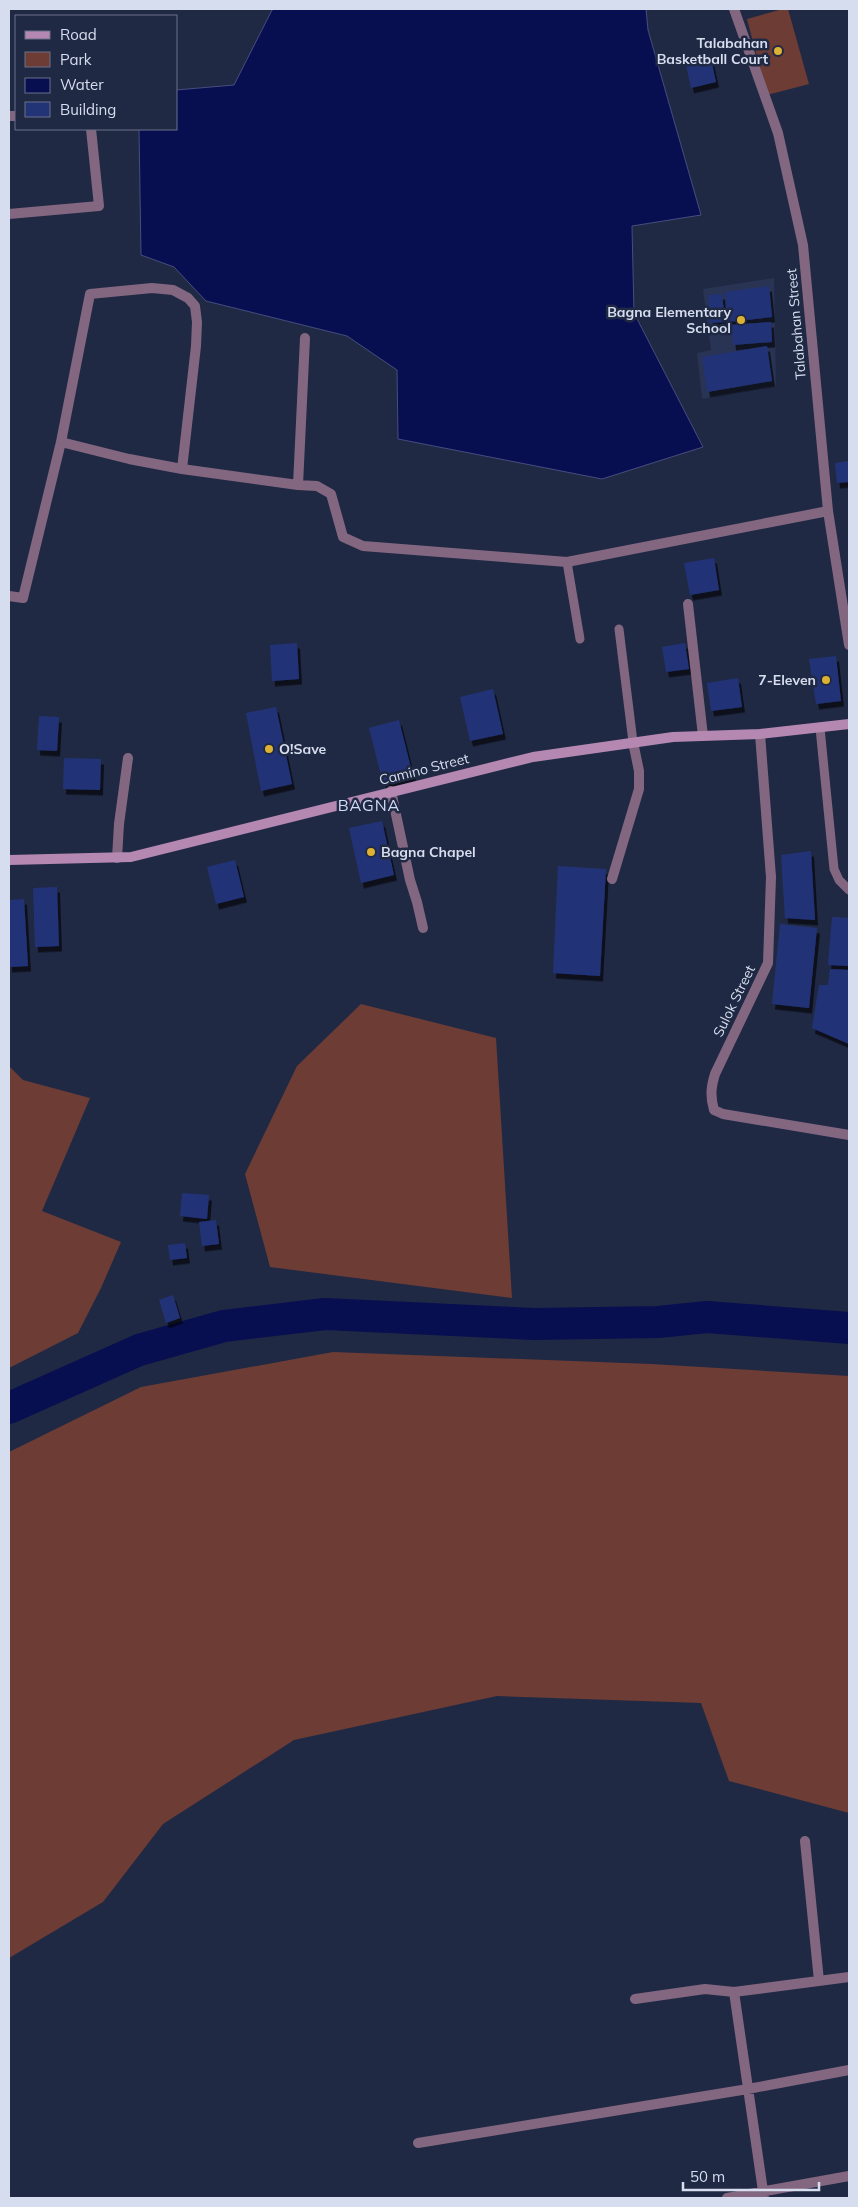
<svg xmlns="http://www.w3.org/2000/svg" width="858" height="2207" font-family="Mulish,sans-serif">
	<style>
		.built { fill: #293353 }
		.green { fill: #6d3c35 }
		.water { fill: #080f50; stroke: #464d7f }
		.lines { fill: none; stroke-linecap: round; stroke-linejoin: round }
		.river { stroke: #080f50; stroke-width: 32 }
		.building { fill: #223376; filter: url(#shadow) }
		.lane { stroke: #836781; stroke-width: 9 }
		.street { stroke: #836781; stroke-width: 10 }
		.secondary { stroke: #b588b2; stroke-width: 10 }
		.poi-dot { fill: #ddb133; stroke: #202944; stroke-width: 2 }
		.labels { text-anchor: middle; stroke-width: 5; stroke-linejoin: round; paint-order: stroke }
		.poi-label { font-size: 14px; font-weight: bold; fill: #d6ddee; stroke: #202944; text-anchor: end }
		.street-label { font-size: 14px; fill: #d6ddee; stroke: #202944 }
		.quarter-label { font-size: 16px; letter-spacing: 1px; fill: #d2ddf9; stroke: #202944 }
	</style>
	<defs>
		<filter id="shadow"><feDropShadow dx="3" dy="5.5" stdDeviation="0" flood-color="#0009"/></filter>
	</defs>
	<rect width="100%" height="100%" fill="#202944"/>
	<path class="built" d="M 774,278 L 776,386 L 702,399 L 697,353 L 711,350 L 703,289 Z"/>
	<path class="green" d="M 783,9 L 788,9 L 809,84 L 767,95 L 747,19 Z
		M 361,1004 L 496,1038 L 512,1298 L 270,1267 L 245,1174 L 297,1066 Z
		M 9,1066 L 23,1080 L 90,1098 L 42,1211 L 121,1242 L 101,1288 L 78,1333 L 9,1368 Z
		M 333,1352 L 651,1364 L 849,1376 L 849,1813 L 729,1781 L 701,1703 L 497,1696 L 294,1740 L 163,1824 L 103,1902 L 9,1958 L 9,1452 L 141,1387 Z"/>
	<path class="water" d="M 274,9 L 646,9 L 648,30 L 701,215 L 632,226 L 634,313 L 703,447 L 602,479 L 398,439 L 397,370 L 347,336 L 206,301 L 174,267 L 141,255 L 139,129 L 176,129 L 176,90 L 234,85 L 272,10 Z"/>
	<g class="lines">
		<path class="river" d="M 9,1408 L 139,1350 L 224,1326 L 325,1314 L 534,1324 L 658,1322 L 707,1317 L 849,1328"/>
	</g>
	<path class="building" d="M 710,54 L 716,82 L 691,88 L 685,60 Z
		M 769,286 L 772,317 L 728,322 L 725,292 Z
		M 722,294 L 725,322 L 710,323 L 708,295 Z
		M 771,322 L 772,342 L 733,345 L 731,325 Z
		M 767,346 L 772,381 L 707,392 L 702,357 Z
		M 849,461 L 849,482 L 837,483 L 835,463 Z
		M 714,558 L 719,590 L 690,595 L 684,563 Z
		M 297,643 L 299,679 L 272,681 L 270,645 Z
		M 685,643 L 689,669 L 666,672 L 662,647 Z
		M 836,656 L 841,701 L 816,704 L 809,659 Z
		M 738,678 L 742,707 L 711,711 L 707,683 Z
		M 493,689 L 503,734 L 470,741 L 460,697 Z
		M 276,707 L 292,784 L 261,791 L 246,713 Z
		M 39,716 L 59,717 L 57,751 L 37,750 Z
		M 399,720 L 413,776 L 383,783 L 369,728 Z
		M 64,758 L 101,759 L 100,790 L 63,789 Z
		M 382,821 L 394,875 L 361,883 L 349,828 Z
		M 811,851 L 815,920 L 785,918 L 781,855 Z
		M 235,860 L 244,897 L 216,904 L 207,867 Z
		M 558,866 L 606,869 L 600,976 L 553,973 Z
		M 57,887 L 59,946 L 35,947 L 33,888 Z
		M 24,899 L 28,966 L 9,967 L 9,900 Z
		M 832,917 L 849,918 L 849,966 L 828,965 Z
		M 780,924 L 817,928 L 809,1008 L 772,1004 Z
		M 830,969 L 849,970 L 849,1044 L 812,1028 L 819,985 L 828,985 Z
		M 182,1193 L 209,1195 L 207,1219 L 180,1216 Z
		M 216,1220 L 219,1244 L 202,1246 L 199,1222 Z
		M 185,1243 L 187,1258 L 170,1260 L 168,1245 Z
		M 173,1295 L 180,1318 L 166,1323 L 159,1300 Z"/>
	<g class="lines">
		<path class="lane" d="M 567,562 L 580,639
			M 619,629 L 633,742
			M 820,728 L 834,869 L 839,880 L 849,890"/>
		<path class="street" d="M 734,9 L 778,133 L 803,245 L 828,511 L 849,645
			M 9,116 L 16,116
			M 9,214 L 99,206 L 91,129
			M 61,442 L 90,294 L 152,288 L 173,290 L 188,298 L 195,306 L 197,322 L 196,346 L 182,469
			M 298,485 L 305,338
			M 9,596 L 23,598 L 61,442 L 129,459 L 182,469 L 298,485 L 317,486 L 331,494 L 343,537 L 363,546 L 567,562 L 828,511
			M 688,604 L 703,736
			M 760,734 L 771,877 L 768,963 L 715,1074 C 711,1087 710,1096 714,1110 L 723,1114 L 849,1135
			M 391,791 L 410,880 L 417,902 L 423,928
			M 117,858 L 119,824 L 128,758
			M 612,879 L 639,789 L 639,771 L 633,742
			M 805,1841 L 819,1981
			M 734,1992 L 764,2198
			M 635,1999 L 705,1989 L 734,1992 L 849,1977
			M 418,2143 L 748,2089 L 849,2070
			M 727,2198 L 849,2176"/>
		<path class="secondary" d="M 9,860 L 131,857 L 533,757 L 673,737 L 760,734 L 849,724"/>
	</g>
	<g class="poi-dot">
		<circle cx="778" cy="51" r="5"/>
		<circle cx="741" cy="320" r="5"/>
		<circle cx="826" cy="680" r="5"/>
		<circle cx="269" cy="749" r="5"/>
		<circle cx="371" cy="852" r="5"/>
	</g>
	<g class="labels">
		<g class="poi-label">
			<text x="768" y="48">Talabahan<tspan x="768" dy="16">Basketball Court</tspan></text>
			<text x="731" y="317">Bagna Elementary<tspan x="731" dy="16">School</tspan></text>
			<text x="816" y="685">7-Eleven</text>
			<text x="279" y="754" text-anchor="start">O!Save</text>
			<text x="381" y="857" text-anchor="start">Bagna Chapel</text>
		</g>
		<g class="street-label">
			<text transform="translate(796 324) rotate(-95)" y="5">Talabahan Street</text>
			<text transform="translate(424 769) rotate(-14)" y="5">Camino Street</text>
			<text transform="translate(734 1001) rotate(-64)" y="5">Sulok Street</text>
		</g>
		<g class="quarter-label">
			<text x="369" y="811">BAGNA</text>
		</g>
	</g>
	<rect width="858" height="2207" fill="none" stroke="#d6ddee" stroke-width="20"/>
	<rect x="15" y="15" width="162" height="115" fill="#202944" stroke="#697188"/>
	<rect x="25" y="31" width="25" height="8" fill="#b588b2" stroke="#697188"/>
	<text x="60" y="40" font-size="15" fill="#d6ddee">Road</text>
	<rect x="25" y="52" width="25" height="15" fill="#6d3c35" stroke="#697188"/>
	<text x="60" y="65" font-size="15" fill="#d6ddee">Park</text>
	<rect x="25" y="78" width="25" height="15" fill="#080f50" stroke="#697188"/>
	<text x="60" y="90" font-size="15" fill="#d6ddee">Water</text>
	<rect x="25" y="102" width="25" height="15" fill="#223376" stroke="#697188"/>
	<text x="60" y="115" font-size="15" fill="#d6ddee">Building</text>
	<path d="M683 2182v8h136v-8" fill="none" stroke="#d6ddee" stroke-width="2.5"/>
	<text x="690" y="2182" font-size="15" fill="#d6ddee" stroke="#202944" stroke-width="4" paint-order="stroke">50 m</text>
</svg>
